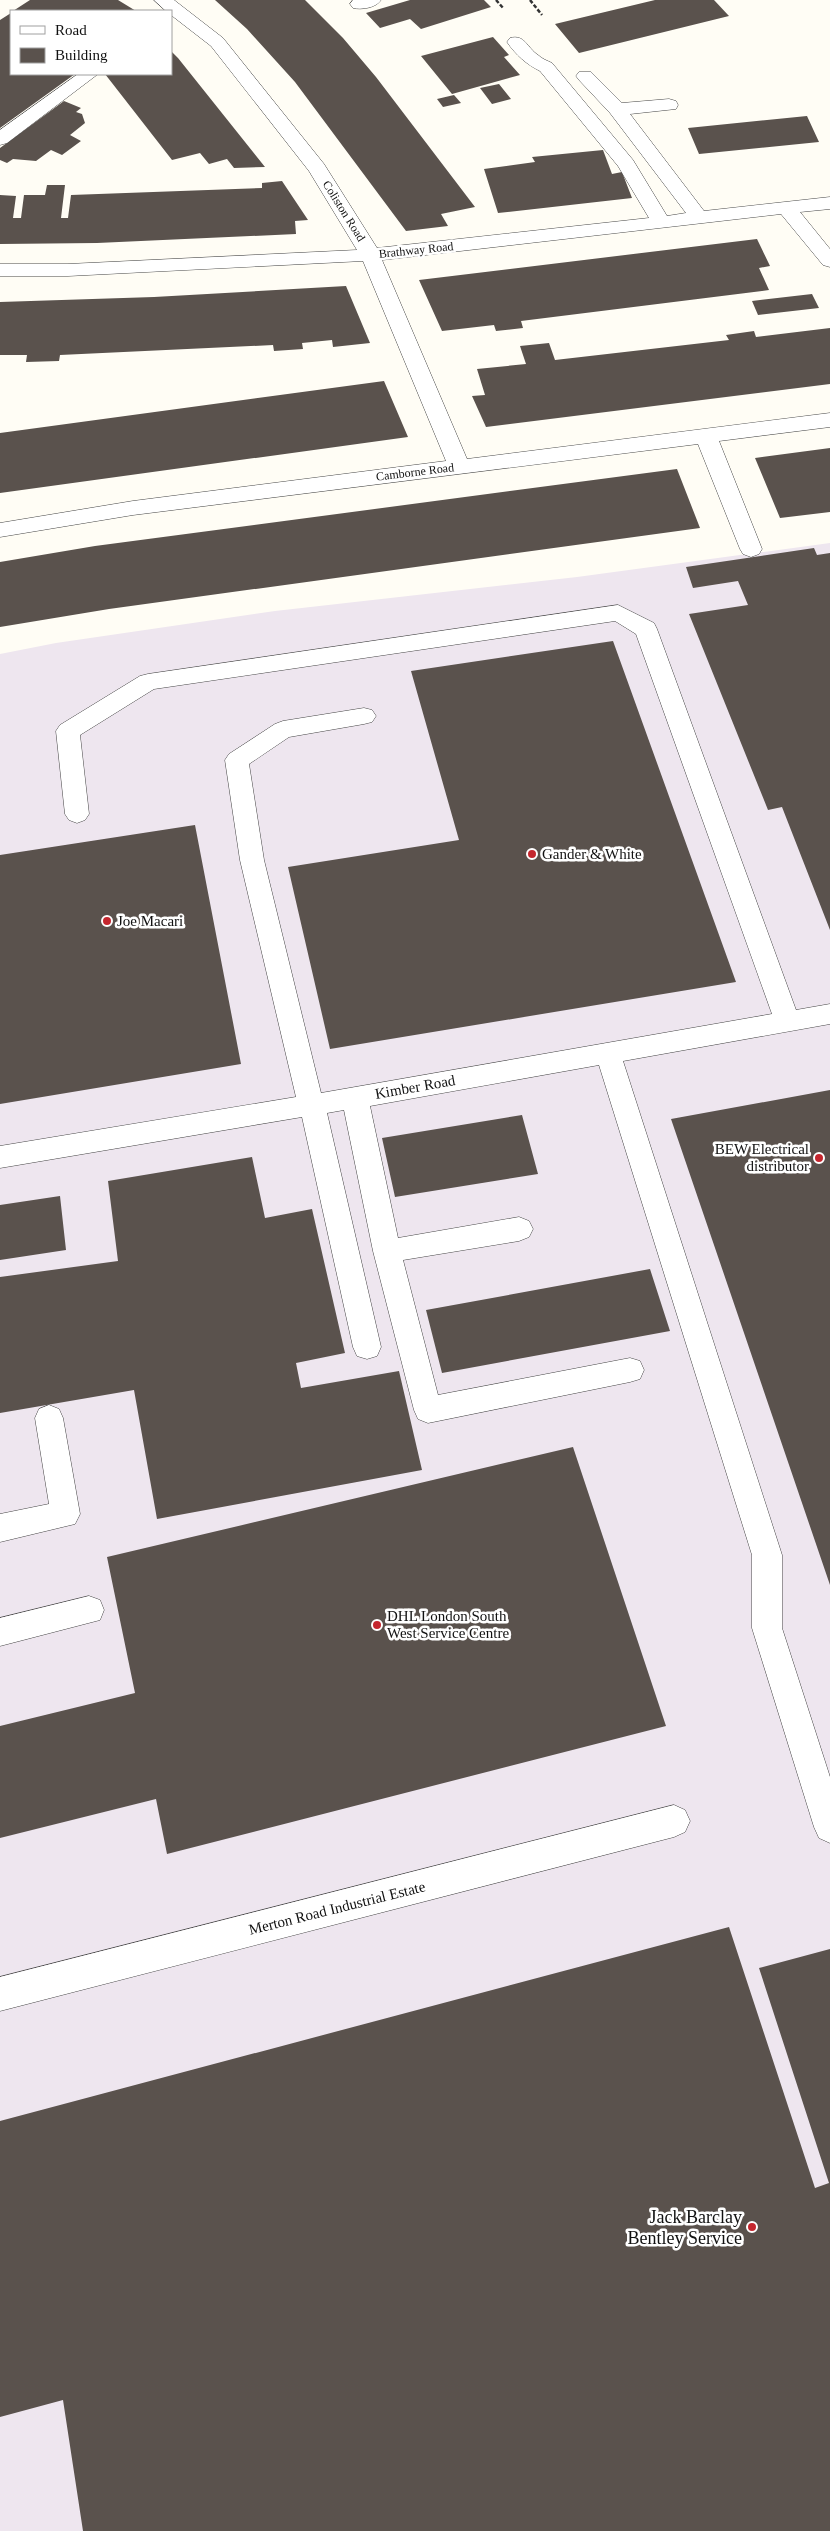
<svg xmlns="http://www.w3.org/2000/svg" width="830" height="2531" font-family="Georgia,serif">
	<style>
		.industrial { fill: #eee6ef }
		.building { fill: #5a524d }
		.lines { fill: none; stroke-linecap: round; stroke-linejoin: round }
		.minor-casing { stroke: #444; stroke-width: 1 }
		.path { stroke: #333; stroke-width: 2.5; stroke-dasharray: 4 2; stroke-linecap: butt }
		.minor { fill: #fff; fill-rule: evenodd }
		.poi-dot { fill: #c4262e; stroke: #fff; stroke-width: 2 }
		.labels { text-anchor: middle; stroke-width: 5; stroke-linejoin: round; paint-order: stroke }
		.far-street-label { font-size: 12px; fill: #111; stroke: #fff }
		.poi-label { font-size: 15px; fill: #111; stroke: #fff; text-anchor: start }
		.street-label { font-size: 15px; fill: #111; stroke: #fff }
		.near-poi-label { font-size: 18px; fill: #111; stroke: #fff; text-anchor: end }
	</style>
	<rect width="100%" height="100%" fill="#fffdf5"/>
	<path class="industrial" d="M 830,543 L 830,2531 L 0,2531 L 0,654 L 56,643 L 275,611 L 577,577 Z"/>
	<path class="building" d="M 30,0 L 118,0 L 136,11 L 13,11 Z
		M 215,0 L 305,0 L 343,38 L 376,77 L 475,207 L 441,214 L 448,226 L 406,231 L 295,82 L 247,29 Z
		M 410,0 L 484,0 L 491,7 L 421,29 L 410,19 L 380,28 L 366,13 Z
		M 655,0 L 714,0 L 729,16 L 579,53 L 555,24 Z
		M 11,13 L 11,74 L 75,74 L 0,128 L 0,20 Z
		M 493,37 L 509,55 L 504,57 L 520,75 L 452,94 L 421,56 Z
		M 171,51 L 178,58 L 265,167 L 234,168 L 227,159 L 209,164 L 200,153 L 172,160 L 105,74 L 171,74 Z
		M 499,84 L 511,99 L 492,104 L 480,88 Z
		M 454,95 L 461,103 L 443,107 L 437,99 Z
		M 64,101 L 81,108 L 76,112 L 82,114 L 85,123 L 70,135 L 81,141 L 62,155 L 51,150 L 36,161 L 13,159 L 7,163 L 0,160 L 0,148 Z
		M 807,116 L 819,142 L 699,154 L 688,128 Z
		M 603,150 L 612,174 L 622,172 L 632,198 L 498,213 L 484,169 L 535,162 L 532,157 Z
		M 282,181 L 308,220 L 295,221 L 296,234 L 97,243 L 0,244 L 0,195 L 16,196 L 13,218 L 21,218 L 24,195 L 45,195 L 47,185 L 65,185 L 61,218 L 68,218 L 71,195 L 262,188 L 262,183 Z
		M 757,239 L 770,266 L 759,268 L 769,290 L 521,321 L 523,328 L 496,331 L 494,325 L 442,331 L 419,280 Z
		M 346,286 L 370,343 L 333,347 L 332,340 L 302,343 L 303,349 L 274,351 L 273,345 L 60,355 L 59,361 L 26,362 L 27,355 L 0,355 L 0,302 L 154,297 Z
		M 812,294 L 819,308 L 758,315 L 752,301 Z
		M 830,328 L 830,384 L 486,427 L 472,396 L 485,395 L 477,369 L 526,364 L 520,346 L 549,343 L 555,360 L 729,340 L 726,335 L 754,331 L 756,337 Z
		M 384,381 L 408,437 L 0,493 L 0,433 Z
		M 830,448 L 830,512 L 780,518 L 755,458 Z
		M 677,469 L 700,528 L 109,609 L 0,627 L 0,562 L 95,546 Z
		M 814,548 L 817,555 L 830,553 L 830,930 L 782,807 L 768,810 L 689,614 L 748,605 L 738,581 L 693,588 L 686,567 Z
		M 613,641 L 736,982 L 330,1049 L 288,867 L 459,840 L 411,671 Z
		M 195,825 L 241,1064 L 0,1104 L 0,855 Z
		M 830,1090 L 830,1585 L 671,1119 Z
		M 522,1115 L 538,1174 L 395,1197 L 382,1138 Z
		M 252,1157 L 265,1218 L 312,1209 L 345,1353 L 296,1363 L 301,1388 L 399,1371 L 422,1470 L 157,1519 L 134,1390 L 0,1413 L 0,1277 L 118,1261 L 108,1181 Z
		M 60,1196 L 66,1250 L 0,1260 L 0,1205 Z
		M 650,1269 L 670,1331 L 442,1373 L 426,1310 Z
		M 573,1447 L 666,1726 L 167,1854 L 156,1799 L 0,1838 L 0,1726 L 135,1693 L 107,1557 Z
		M 729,1927 L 815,2188 L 829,2183 L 759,1968 L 830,1949 L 830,2531 L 83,2531 L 63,2400 L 0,2417 L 0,2121 Z"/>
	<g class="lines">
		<defs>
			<path id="minor" d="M 154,0 L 174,0 L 223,38 L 324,164 L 377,248 L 649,218 L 618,166 L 540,71 C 526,64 516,55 507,42 L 510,38 C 525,34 527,48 538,55 C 542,59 548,61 552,63 L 633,160 L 667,216 L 686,213 L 610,113 L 579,80 L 576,76 L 579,72 L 591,72 L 622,103 L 669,99 L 676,101 L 678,105 L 676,109 L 630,114 L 704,211 L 830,197 L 830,209 L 800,212 L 830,249 L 830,267 L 823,265 L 781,214 L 382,260 L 467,459 L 830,413 L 830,427 L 719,441 L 762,549 L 759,554 L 751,557 L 743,554 L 740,549 L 698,444 L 133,515 L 0,537 L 0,523 L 133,501 L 446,461 L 363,261 L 68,276 L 0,276 L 0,264 L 68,264 L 357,250 L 309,171 L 211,46 L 171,15 L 171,11 L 166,11 Z
				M 353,0 L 381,0 C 376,8 361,10 353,8 L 350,4 Z
				M 78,74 L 98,74 L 7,143 L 0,145 L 0,130 Z
				M 618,605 L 654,623 L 657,629 L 796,1010 L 830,1004 L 830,1024 L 623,1061 L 782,1555 L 782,1628 L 830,1777 L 830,1843 L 819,1838 L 814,1827 L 752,1628 L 752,1555 L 599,1065 L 370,1106 L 398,1238 L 519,1217 L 529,1221 L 533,1229 L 529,1237 L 519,1241 L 403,1260 L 438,1395 L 630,1358 L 640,1361 L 644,1370 L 640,1379 L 630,1382 L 428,1423 L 418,1419 L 414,1410 L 373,1251 L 344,1110 L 327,1113 L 381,1347 L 377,1356 L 367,1359 L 357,1356 L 353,1347 L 302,1117 L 0,1168 L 0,1146 L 296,1097 L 240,860 L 225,760 L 229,754 L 275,724 L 283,721 L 364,708 L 372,710 L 376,716 L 372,722 L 364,724 L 289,737 L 249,764 L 264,860 L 321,1093 L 772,1014 L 636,634 L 615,621 L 154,689 L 80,735 L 89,814 L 85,820 L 77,823 L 69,820 L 65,814 L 56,731 L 60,725 L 140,676 L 148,674 Z
				M 49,1405 L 59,1409 L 63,1418 L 80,1514 L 75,1524 L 0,1542 L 0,1514 L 49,1504 L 35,1418 L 39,1409 Z
				M 89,1596 L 100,1600 L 104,1610 L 100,1620 L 0,1646 L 0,1618 Z
				M 674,1805 L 685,1810 L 690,1821 L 685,1832 L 674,1837 L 0,2011 L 0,1977 Z"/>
		</defs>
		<use href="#minor" class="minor-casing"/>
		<path class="path" d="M 496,0 L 504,9
			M 530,0 L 542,15"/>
		<use href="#minor" class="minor"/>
	</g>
	<g class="poi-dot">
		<circle cx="532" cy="854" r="5"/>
		<circle cx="107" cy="921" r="5"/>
		<circle cx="819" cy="1158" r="5"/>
		<circle cx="377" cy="1625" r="5"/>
		<circle cx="752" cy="2227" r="5"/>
	</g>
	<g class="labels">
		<g class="far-street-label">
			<text transform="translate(344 211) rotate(58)" y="4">Coliston Road</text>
			<text transform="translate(416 250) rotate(-6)" y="4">Brathway Road</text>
			<text transform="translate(415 472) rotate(-7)" y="4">Camborne Road</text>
		</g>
		<g class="poi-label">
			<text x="542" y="859">Gander &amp; White</text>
			<text x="117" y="926">Joe Macari</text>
			<text x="809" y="1154" text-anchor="end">BEW Electrical<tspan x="809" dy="17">distributor</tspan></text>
			<text x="387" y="1621">DHL London South<tspan x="387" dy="17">West Service Centre</tspan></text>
		</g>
		<g class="street-label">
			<text transform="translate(415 1087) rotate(-10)" y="5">Kimber Road</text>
			<text transform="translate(337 1908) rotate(-14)" y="5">Merton Road Industrial Estate</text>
		</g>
		<g class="near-poi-label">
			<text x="742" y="2223">Jack Barclay<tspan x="742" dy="21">Bentley Service</tspan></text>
		</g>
	</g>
	<rect x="10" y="10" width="162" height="65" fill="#ffffff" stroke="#a0a0a0"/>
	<rect x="20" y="26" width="25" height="8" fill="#ffffff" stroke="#a0a0a0"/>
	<text x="55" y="35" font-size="15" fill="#111111">Road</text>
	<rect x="20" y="48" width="25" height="15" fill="#5a524d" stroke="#a0a0a0"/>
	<text x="55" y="60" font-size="15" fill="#111111">Building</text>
</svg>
